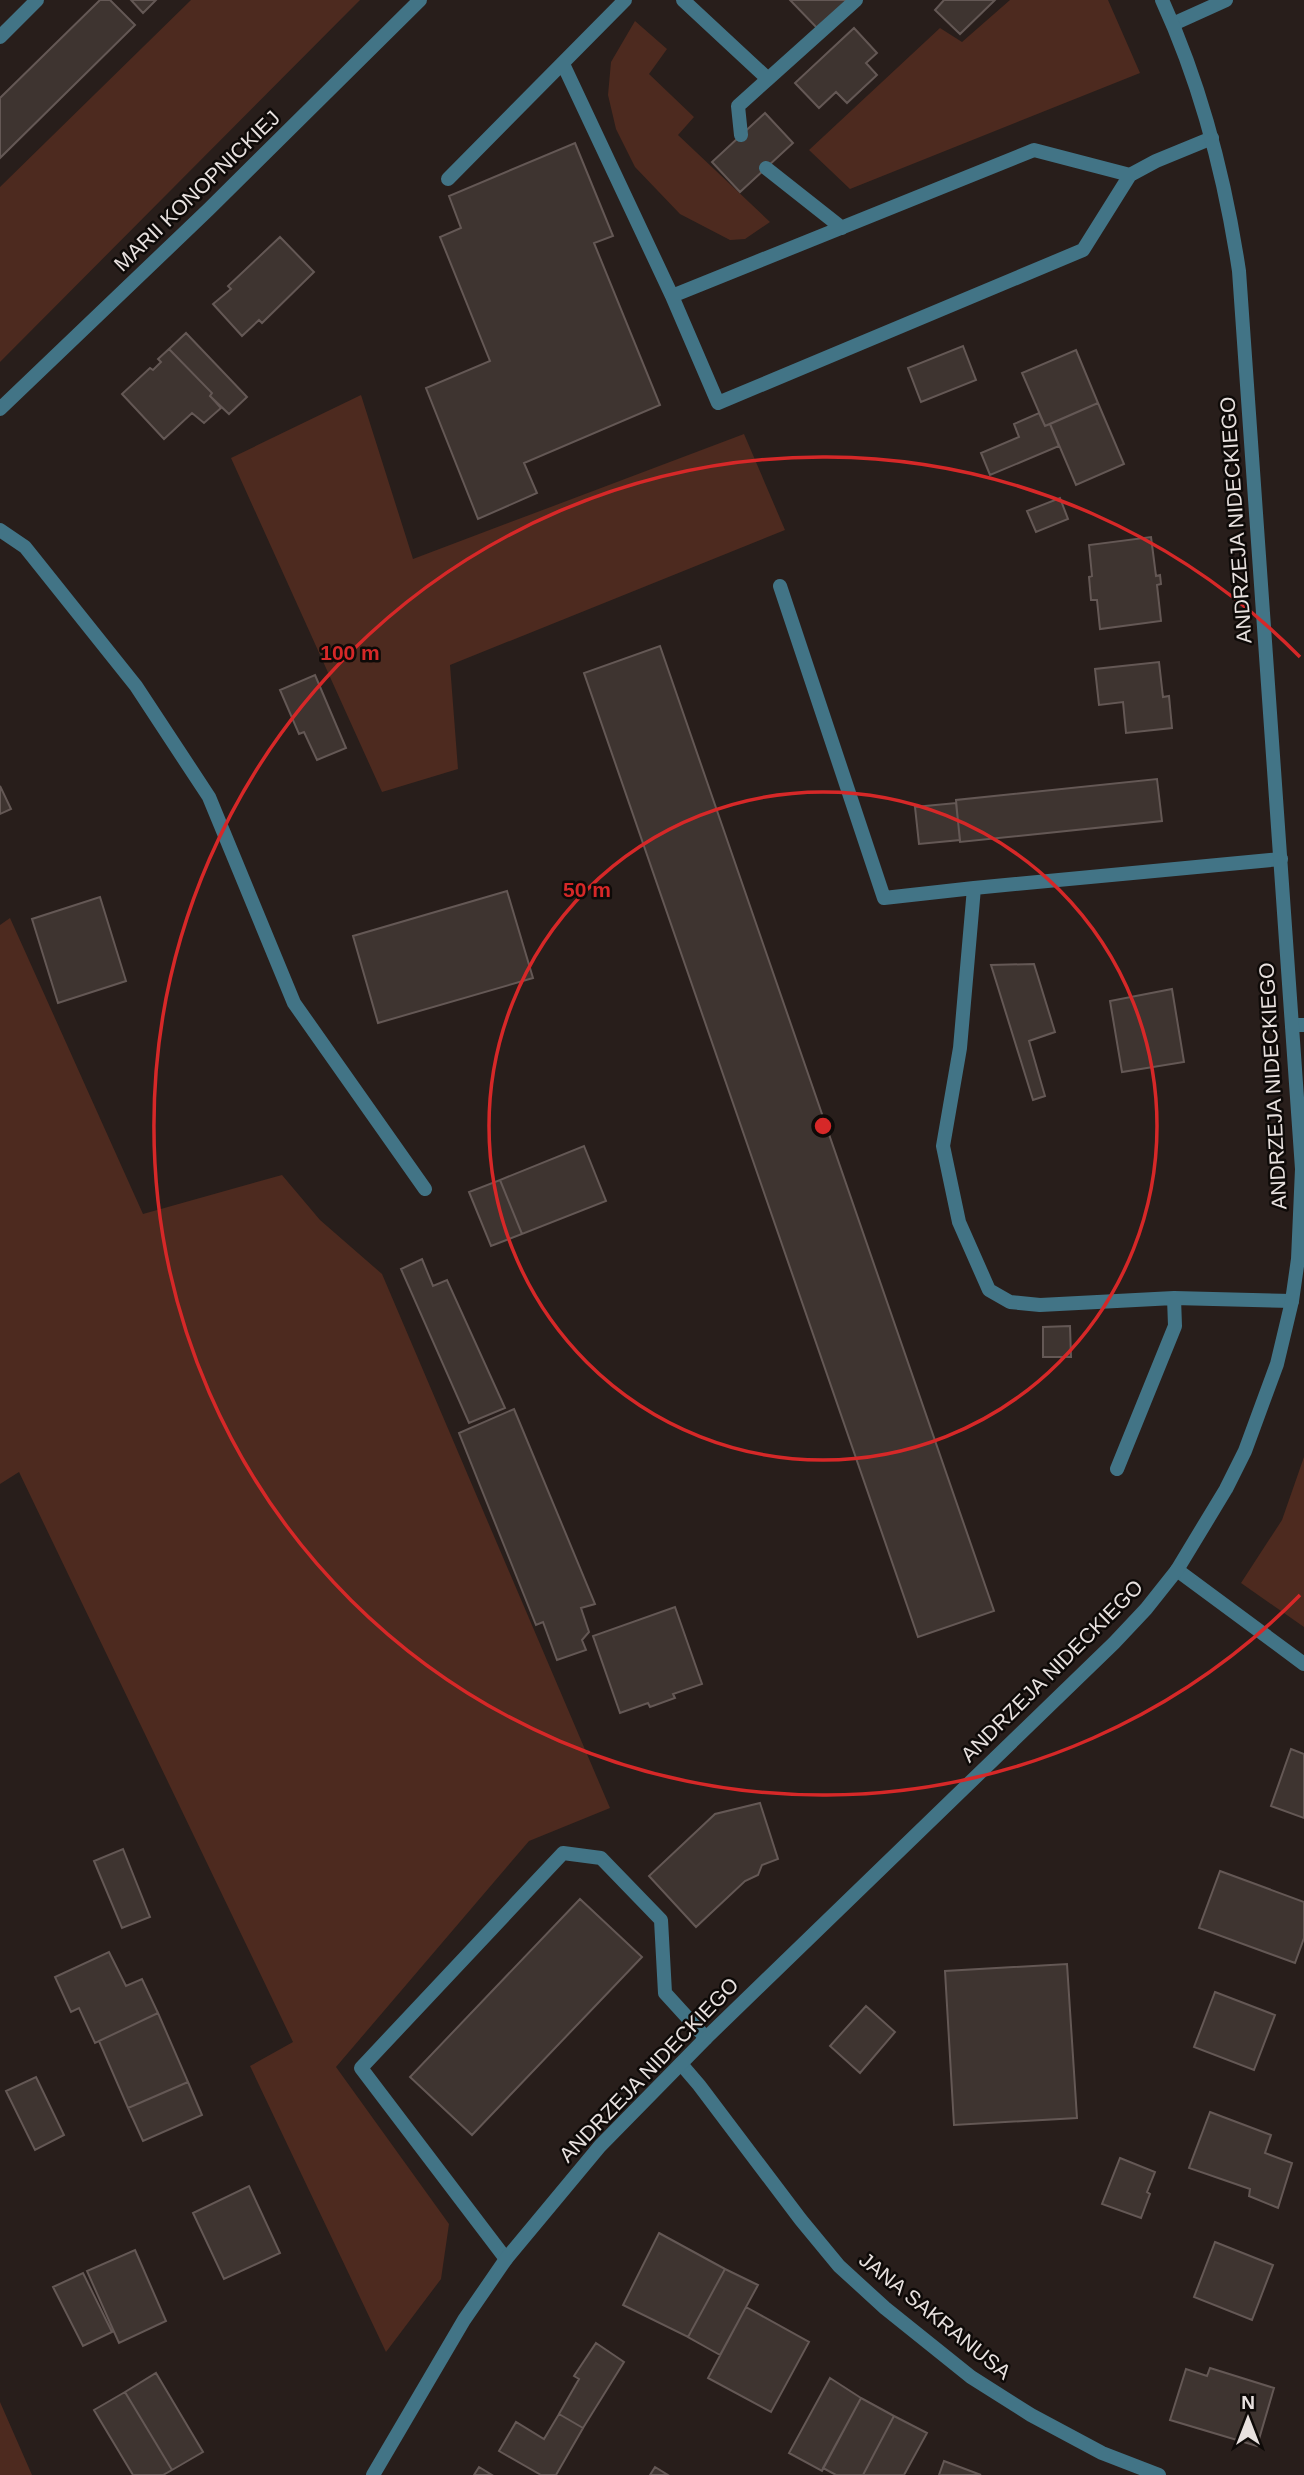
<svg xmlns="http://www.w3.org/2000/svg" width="1304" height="2475" font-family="Arial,sans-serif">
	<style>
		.green { fill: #4d2a1f }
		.building { fill: #3e3430; stroke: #645855; stroke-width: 2 }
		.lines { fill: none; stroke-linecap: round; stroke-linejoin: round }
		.service { stroke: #427486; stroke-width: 14 }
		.minor { stroke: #427486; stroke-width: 14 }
		.tertiary { stroke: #427486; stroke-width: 14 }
		.ring { fill: none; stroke: #d62828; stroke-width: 3.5 }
		.labels { text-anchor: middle; stroke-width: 5; stroke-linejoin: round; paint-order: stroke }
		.street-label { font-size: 21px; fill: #e8e1df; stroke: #0e0a08 }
		.centre { fill: #d62828; stroke: #0e0a08; stroke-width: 3.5 }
		.ring-label { font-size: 21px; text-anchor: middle; font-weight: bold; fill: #d62828; stroke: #0e0a08; stroke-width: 5; stroke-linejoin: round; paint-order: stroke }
	</style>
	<rect width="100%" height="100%" fill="#281e1b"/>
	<path class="green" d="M 191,0 L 360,0 L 0,362 L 0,187 Z
		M 1010,0 L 1108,0 L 1140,73 L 850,189 L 809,150 L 940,28 L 962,42 Z
		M 635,21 L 667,49 L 649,74 L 694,117 L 678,135 L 770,222 L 745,239 L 730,240 L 680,214 L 635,167 L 616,129 L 608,95 L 611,62 Z
		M 361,395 L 413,559 L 744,434 L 785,530 L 450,665 L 458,769 L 382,792 L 231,458 Z
		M 10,918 L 143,1214 L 282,1175 L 320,1220 L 382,1274 L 610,1808 L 529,1841 L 336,2067 L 449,2224 L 441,2279 L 386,2352 L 250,2066 L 293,2042 L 19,1472 L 0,1484 L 0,925 Z
		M 1304,1457 L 1304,1627 L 1241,1583 L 1282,1520 Z
		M 0,2402 L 32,2475 L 0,2475 Z"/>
	<path class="building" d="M 100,0 L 110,0 L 135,25 L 0,158 L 0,98 Z
		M 131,0 L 156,0 L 143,13 Z
		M 790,0 L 853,0 L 820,31 Z
		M 944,0 L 995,0 L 960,34 L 935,10 Z
		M 854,28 L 877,53 L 866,63 L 877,75 L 847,103 L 836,92 L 819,108 L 795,83 Z
		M 765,113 L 793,143 L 740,192 L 712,162 Z
		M 575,143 L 613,236 L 594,243 L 660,405 L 524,463 L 537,493 L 478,519 L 426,388 L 490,361 L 440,237 L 461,228 L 449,196 Z
		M 280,237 L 314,272 L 262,323 L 259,320 L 242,336 L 213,304 L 231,289 L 228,286 Z
		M 186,333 L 247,397 L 229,414 L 210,396 L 212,393 L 169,349 Z
		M 963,346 L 976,380 L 921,402 L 908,368 Z
		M 169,349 L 212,393 L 210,396 L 221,408 L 204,423 L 192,413 L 164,439 L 122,394 L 150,368 L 153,370 L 161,362 L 158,359 Z
		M 1076,350 L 1098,403 L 1045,426 L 1022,373 Z
		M 1098,403 L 1124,464 L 1076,485 L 1050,424 Z
		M 1039,413 L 1045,426 L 1050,424 L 1059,446 L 990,475 L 981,453 L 1019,437 L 1014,424 Z
		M 1060,498 L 1068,519 L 1036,532 L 1027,511 Z
		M 1151,537 L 1156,576 L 1160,575 L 1161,584 L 1157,585 L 1161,621 L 1100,629 L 1097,600 L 1091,600 L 1089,577 L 1092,576 L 1089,545 Z
		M 660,646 L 994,1611 L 918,1637 L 584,673 Z
		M 1159,662 L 1163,697 L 1169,696 L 1172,728 L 1126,733 L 1123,702 L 1099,705 L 1095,669 Z
		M 315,675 L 346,748 L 317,760 L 304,732 L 299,734 L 280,690 Z
		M 1157,779 L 1162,821 L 960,842 L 956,800 Z
		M 0,786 L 11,809 L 0,814 Z
		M 956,803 L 960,840 L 919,844 L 915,807 Z
		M 507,891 L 533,978 L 378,1023 L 353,936 Z
		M 100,897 L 126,981 L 58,1003 L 32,919 Z
		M 1034,964 L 1055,1032 L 1029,1041 L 1045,1096 L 1033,1100 L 991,965 Z
		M 1172,989 L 1184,1062 L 1122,1072 L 1110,1001 Z
		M 584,1146 L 606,1201 L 522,1234 L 500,1180 Z
		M 500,1180 L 522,1234 L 491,1246 L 469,1192 Z
		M 422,1259 L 433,1286 L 447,1280 L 505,1408 L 469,1423 L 401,1269 Z
		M 1070,1326 L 1071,1357 L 1043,1357 L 1043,1327 Z
		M 514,1409 L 595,1604 L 581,1608 L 589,1632 L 582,1640 L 586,1650 L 557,1660 L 543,1622 L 536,1625 L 459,1433 Z
		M 675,1607 L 702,1684 L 673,1694 L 675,1698 L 650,1707 L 648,1703 L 620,1713 L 593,1636 Z
		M 1291,1749 L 1304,1754 L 1304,1818 L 1271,1806 Z
		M 760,1803 L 778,1859 L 762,1865 L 758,1875 L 745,1881 L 696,1927 L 649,1876 L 715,1814 Z
		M 123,1849 L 150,1917 L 122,1928 L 94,1861 Z
		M 1220,1871 L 1304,1902 L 1304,1938 L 1295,1963 L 1199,1928 Z
		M 580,1899 L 642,1957 L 472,2135 L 410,2077 Z
		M 109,1952 L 126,1986 L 142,1979 L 158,2013 L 95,2043 L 79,2008 L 71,2012 L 55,1977 Z
		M 1067,1964 L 1077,2118 L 954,2125 L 945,1971 Z
		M 1215,1992 L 1275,2015 L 1254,2070 L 1194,2047 Z
		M 866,2006 L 895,2032 L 860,2073 L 830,2046 Z
		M 158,2013 L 188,2082 L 128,2108 L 99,2041 Z
		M 36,2077 L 64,2135 L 35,2150 L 6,2091 Z
		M 188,2082 L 202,2115 L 143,2141 L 128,2108 Z
		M 1210,2112 L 1271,2135 L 1265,2153 L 1292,2163 L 1278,2208 L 1249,2196 L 1250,2189 L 1189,2168 Z
		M 1120,2158 L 1155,2172 L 1147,2192 L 1150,2194 L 1141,2218 L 1102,2204 Z
		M 249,2186 L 280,2253 L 224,2279 L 193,2213 Z
		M 659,2233 L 725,2269 L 688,2337 L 623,2305 Z
		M 1215,2242 L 1273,2265 L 1252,2320 L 1194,2297 Z
		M 135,2250 L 166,2321 L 119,2343 L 87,2271 Z
		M 725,2269 L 758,2285 L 720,2355 L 688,2337 Z
		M 83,2273 L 112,2332 L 83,2346 L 53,2287 Z
		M 746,2307 L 809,2342 L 771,2412 L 708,2378 Z
		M 596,2343 L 624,2362 L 583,2428 L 559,2414 L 579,2379 L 574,2376 Z
		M 1210,2368 L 1274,2388 L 1257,2446 L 1170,2420 L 1186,2369 L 1207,2376 Z
		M 156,2373 L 203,2452 L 172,2470 L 125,2392 Z
		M 830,2378 L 861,2398 L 822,2471 L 789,2453 Z
		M 125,2392 L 172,2470 L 163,2475 L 133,2475 L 94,2410 Z
		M 861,2398 L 894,2416 L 863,2475 L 836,2475 L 823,2468 Z
		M 559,2414 L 583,2428 L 556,2475 L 541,2475 L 499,2451 L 516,2422 L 544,2439 Z
		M 894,2416 L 927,2433 L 904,2475 L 863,2475 Z
		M 944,2461 L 981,2475 L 939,2475 Z
		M 479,2467 L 492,2475 L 474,2475 Z
		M 655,2467 L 668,2475 L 650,2475 Z"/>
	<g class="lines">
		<path class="service" d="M 683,0 L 768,79 L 856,0
			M 0,37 L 37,0
			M 563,64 L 672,296 L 1034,150 L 1130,175 L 1156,161 L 1212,138
			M 741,135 L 738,106 L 768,79
			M 766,168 L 842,228
			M 448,179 L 625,0
			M 672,296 L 718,403 L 1083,250 L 1130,175
			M 0,530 L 25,547 L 136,686 L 209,797 L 294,1003 L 425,1189
			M 780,586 L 884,898 L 974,888
			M 1281,859 L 974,888 L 960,1048 L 943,1146 L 959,1222 L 989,1290 L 1010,1302 L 1040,1305 L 1174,1298 L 1292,1301
			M 1117,1469 L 1175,1326 L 1174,1298
			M 506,2259 L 361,2068 L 563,1853 L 601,1858 L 661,1920 L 665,1993 L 706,2038"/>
		<path class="minor" d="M 1173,24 L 1226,0
			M 1292,1025 L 1304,1025
			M 1177,1570 L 1304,1664
			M 681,2064 L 699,2085 L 801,2220 L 839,2266 L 885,2308 L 971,2377 L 1031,2415 L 1102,2453 L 1159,2475"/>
		<path class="tertiary" d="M 0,409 L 209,209 L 420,0
			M 373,2475 L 464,2320 L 506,2259 L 600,2146 L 706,2038 L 1114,1643 L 1146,1609 L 1177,1570 L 1226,1489 L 1245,1451 L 1277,1364 L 1292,1301 L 1298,1259 L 1302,1169 L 1239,271 C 1225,178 1201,85 1162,0"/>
	</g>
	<g class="ring">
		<circle cx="823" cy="1126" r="334"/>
		<path d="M1300 1595A669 669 0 1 1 1300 657"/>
	</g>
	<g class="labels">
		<g class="street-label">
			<text transform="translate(197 191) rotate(-44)" y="7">MARII KONOPNICKIEJ</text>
			<text transform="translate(1236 520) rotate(-94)" y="7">ANDRZEJA NIDECKIEGO</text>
			<text transform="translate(1273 1086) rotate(-93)" y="7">ANDRZEJA NIDECKIEGO</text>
			<text transform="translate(1052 1671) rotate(-45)" y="7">ANDRZEJA NIDECKIEGO</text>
			<text transform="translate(649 2070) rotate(-46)" y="7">ANDRZEJA NIDECKIEGO</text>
			<text transform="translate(935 2316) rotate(39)" y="7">JANA SAKRANUSA</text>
		</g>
	</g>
	<circle cx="823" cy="1126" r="10" class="centre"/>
	<g class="ring-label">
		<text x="350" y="660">100 m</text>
		<text x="587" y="897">50 m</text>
	</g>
	<g transform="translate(1248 2419)" stroke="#0e0a08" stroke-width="5" paint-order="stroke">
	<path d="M0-5L12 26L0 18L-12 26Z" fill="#e8e1df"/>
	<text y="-10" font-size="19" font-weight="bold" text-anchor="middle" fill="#e8e1df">N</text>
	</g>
</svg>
